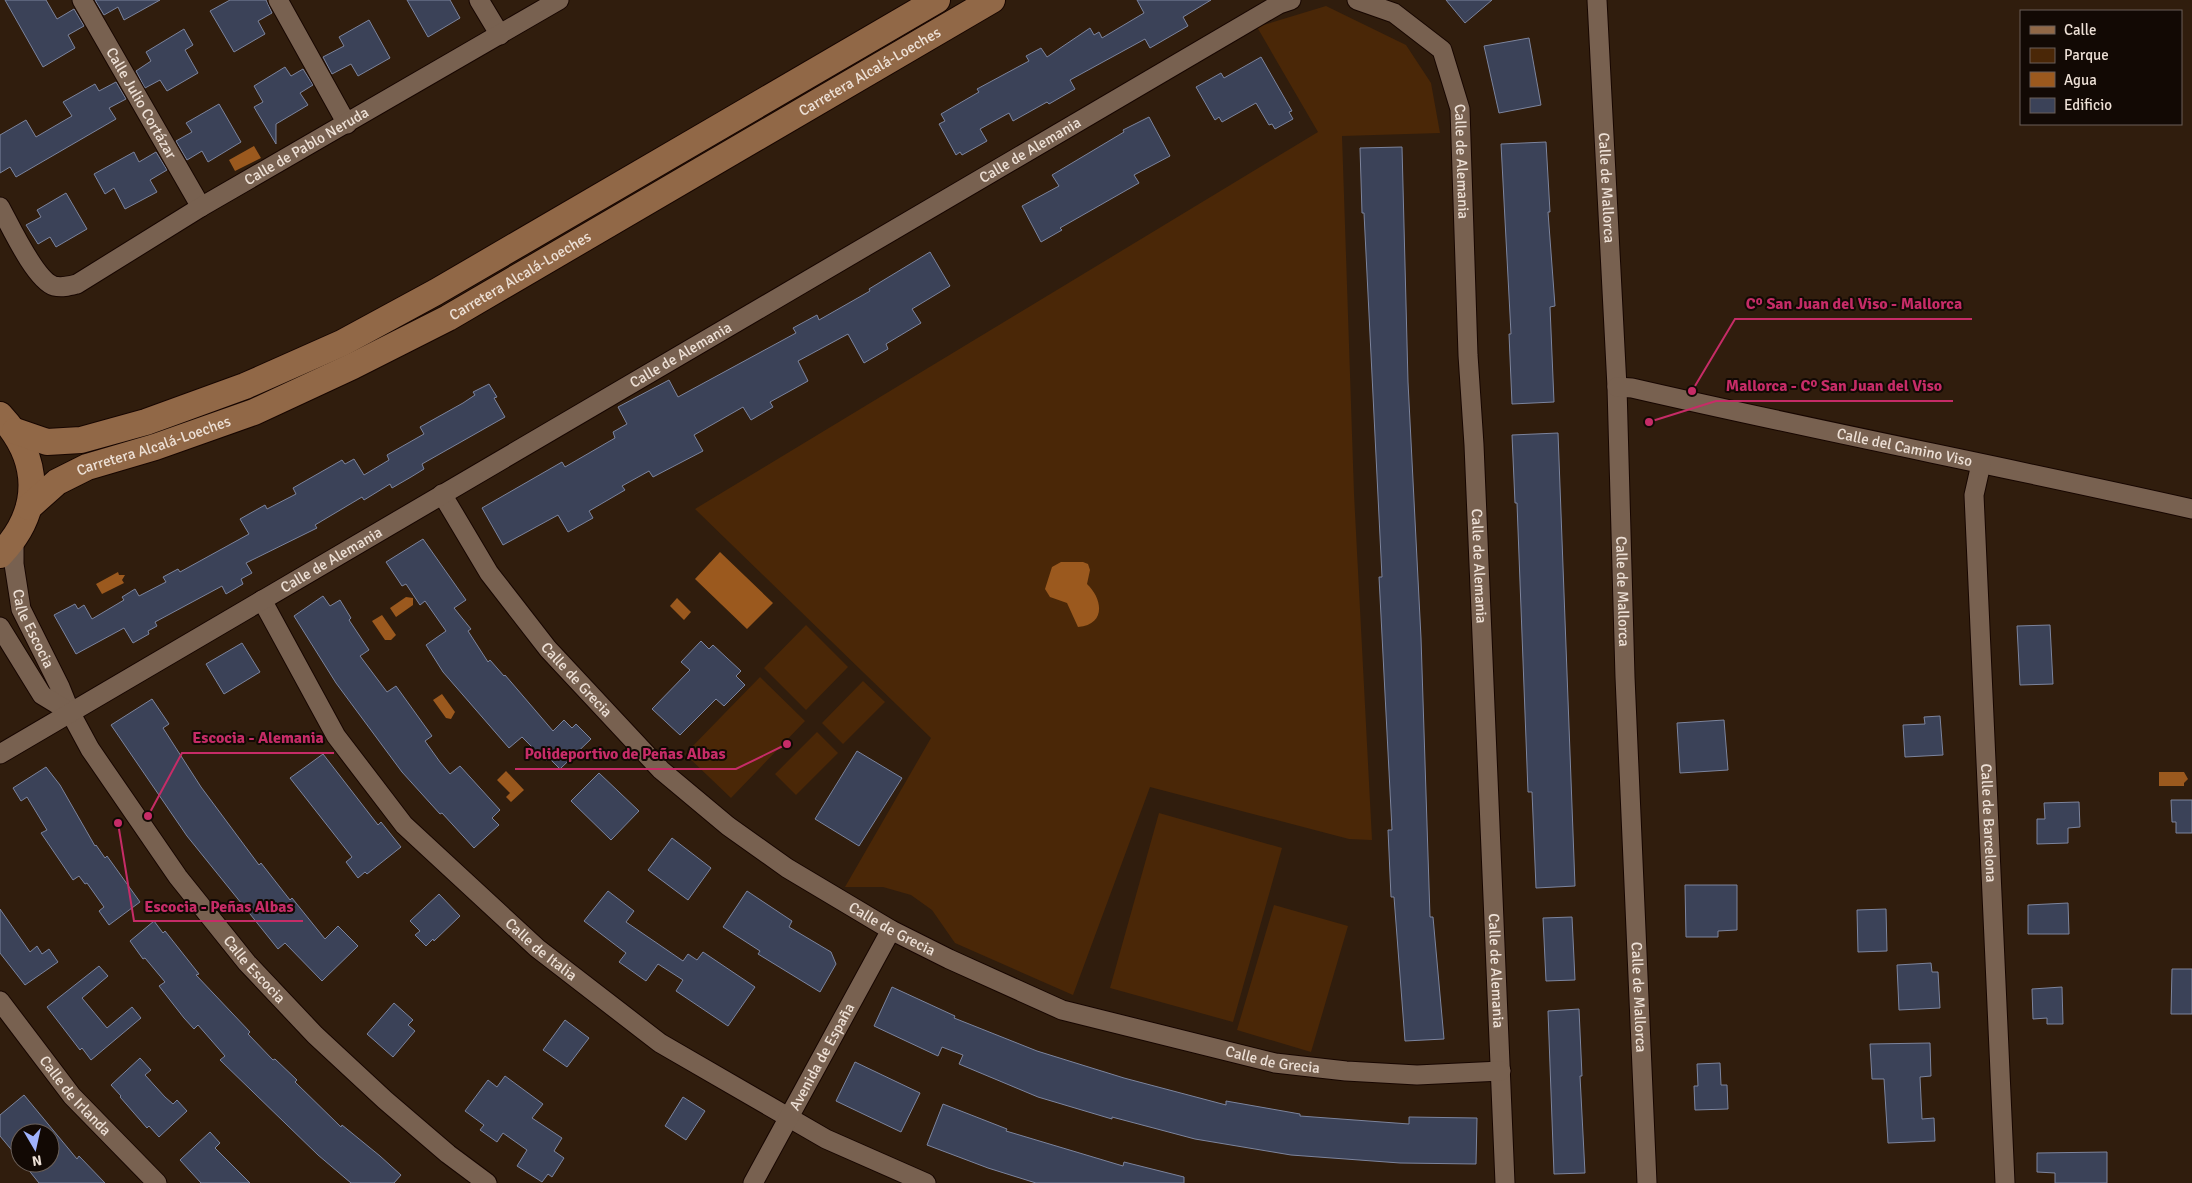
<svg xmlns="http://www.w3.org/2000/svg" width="2192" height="1183" font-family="Signika,sans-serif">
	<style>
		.green { fill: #4a2707 }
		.water { fill: #9b591e }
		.building { fill: #3b4258; stroke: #7c849d }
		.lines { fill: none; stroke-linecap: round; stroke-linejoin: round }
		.minor-casing { stroke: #170600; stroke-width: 21 }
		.secondary-casing { stroke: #170600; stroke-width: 28 }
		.minor { stroke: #786150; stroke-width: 19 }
		.secondary { stroke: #916847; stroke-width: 26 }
		.labels { text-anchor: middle; stroke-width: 4; stroke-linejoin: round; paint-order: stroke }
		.street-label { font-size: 15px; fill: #ede0d6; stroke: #120904 }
		.leader { fill: none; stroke: #c62c67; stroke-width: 2 }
		.callout-dot { fill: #c62c67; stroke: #120904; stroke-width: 2 }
		.callout-label { font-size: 16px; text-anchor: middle; font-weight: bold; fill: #c62c67; stroke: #120904; stroke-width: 4; stroke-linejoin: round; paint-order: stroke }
	</style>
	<rect width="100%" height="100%" fill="#301d0d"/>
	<path class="green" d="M 1326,6 L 1406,45 L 1431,83 L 1440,133 L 1342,136 L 1354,494 L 1372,840 L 1349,839 L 1150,787 L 1073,995 L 955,943 L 932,910 L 911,895 L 883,887 L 845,887 L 931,738 L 695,509 L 1318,132 L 1257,27 Z
		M 806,625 L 848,667 L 806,710 L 764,668 Z
		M 760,677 L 805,721 L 731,798 L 685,754 Z
		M 863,681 L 885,702 L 843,744 L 822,723 Z
		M 817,732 L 838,753 L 796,795 L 775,774 Z
		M 1159,813 L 1282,848 L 1233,1022 L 1110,988 Z
		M 1274,905 L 1348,926 L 1311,1052 L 1237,1030 Z"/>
	<path class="water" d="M 254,146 L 261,158 L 235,171 L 229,160 Z
		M 720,552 L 773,603 L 747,629 L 695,579 Z
		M 1061,562 L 1083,562 L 1088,564 L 1090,570 L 1087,584 C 1103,599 1106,625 1078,627 L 1067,603 L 1050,597 L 1045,589 L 1052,567 Z
		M 118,572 L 119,575 L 125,575 L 122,580 L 124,583 L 102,594 L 96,584 Z
		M 406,597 L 413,598 L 413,605 L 396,617 L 390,608 Z
		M 677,598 L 691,612 L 684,620 L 670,606 Z
		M 382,615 L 396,635 L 391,640 L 385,640 L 372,621 Z
		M 442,694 L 455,712 L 451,719 L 446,718 L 433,700 Z
		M 506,771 L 524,790 L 511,802 L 506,797 L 510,793 L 497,780 Z
		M 2159,772 L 2184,772 L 2188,779 L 2184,783 L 2184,786 L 2159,786 Z"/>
	<path class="building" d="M 5,0 L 46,0 L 57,19 L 74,9 L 84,26 L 68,35 L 75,48 L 43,67 Z
		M 95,0 L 160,0 L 124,20 L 118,7 L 104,15 Z
		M 230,0 L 266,0 L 272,13 L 258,21 L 265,34 L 234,52 L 210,11 Z
		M 407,0 L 450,0 L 460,18 L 428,37 Z
		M 1137,0 L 1211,0 L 1183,17 L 1188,26 L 1150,48 L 1145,39 L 1070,80 L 1075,89 L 1049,104 L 1047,102 L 1013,121 L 1009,113 L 980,129 L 987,141 L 962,155 L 960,152 L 956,155 L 939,124 L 945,121 L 941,114 L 979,92 L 977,89 L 1029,61 L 1026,56 L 1041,48 L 1047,57 L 1090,28 L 1094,35 L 1099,32 L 1102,38 L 1144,13 Z
		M 1446,0 L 1492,0 L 1465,23 Z
		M 369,20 L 390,58 L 358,76 L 351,64 L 332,74 L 323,57 L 344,46 L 339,37 Z
		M 184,29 L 193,45 L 185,50 L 198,73 L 167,91 L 160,80 L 145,88 L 136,71 L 151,61 L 146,52 Z
		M 1529,38 L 1541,105 L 1499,113 L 1484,46 Z
		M 1261,57 L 1292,111 L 1289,112 L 1293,119 L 1275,129 L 1272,124 L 1269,125 L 1256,103 L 1222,122 L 1219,117 L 1215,120 L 1196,87 L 1221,73 L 1224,78 Z
		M 285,67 L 291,76 L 303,69 L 313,85 L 300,93 L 308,105 L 276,124 L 276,144 L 254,107 L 263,102 L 254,86 Z
		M 116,82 L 126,99 L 109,108 L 116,119 L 16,177 L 10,167 L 0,173 L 0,135 L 26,120 L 36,137 L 72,116 L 63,102 L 95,84 L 99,91 Z
		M 219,104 L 241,142 L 208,162 L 202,151 L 187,160 L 176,141 L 192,132 L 186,123 Z
		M 1149,117 L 1170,156 L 1134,175 L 1139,183 L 1060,228 L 1062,230 L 1041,242 L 1022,206 L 1059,186 L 1052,175 L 1124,132 L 1123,130 Z
		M 1546,142 L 1550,212 L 1548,212 L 1555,306 L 1550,307 L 1554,402 L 1512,404 L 1509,334 L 1511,334 L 1501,144 Z
		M 1402,147 L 1408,382 L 1421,638 L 1430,917 L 1433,917 L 1444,1039 L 1405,1041 L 1394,897 L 1391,897 L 1388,830 L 1392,830 L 1379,577 L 1382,577 L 1364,213 L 1362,213 L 1360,148 Z
		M 134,152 L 139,162 L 156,152 L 167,170 L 150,180 L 157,192 L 125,209 L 114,188 L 105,194 L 94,174 Z
		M 66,193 L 87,229 L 56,247 L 50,237 L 38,244 L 26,225 L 41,217 L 37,210 Z
		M 930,252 L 950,286 L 912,309 L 921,323 L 886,344 L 888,349 L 864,363 L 848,334 L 798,361 L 808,381 L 770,402 L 773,407 L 751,420 L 743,407 L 694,435 L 703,451 L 653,477 L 649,471 L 622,486 L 625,490 L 589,511 L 593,518 L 568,532 L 558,515 L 503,545 L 482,508 L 562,462 L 565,467 L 615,438 L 613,432 L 627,424 L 618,407 L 669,380 L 678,397 L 796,333 L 793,328 L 817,315 L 819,320 L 870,291 L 869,289 Z
		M 489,384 L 497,397 L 494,398 L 505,417 L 422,464 L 424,469 L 411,477 L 392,488 L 390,484 L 364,500 L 362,497 L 315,525 L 317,528 L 246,563 L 252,573 L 241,579 L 243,584 L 226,594 L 222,586 L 155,622 L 157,626 L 148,631 L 149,634 L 133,643 L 124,628 L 76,654 L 54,615 L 75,604 L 78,609 L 84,605 L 92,619 L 124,600 L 122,597 L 135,589 L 139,596 L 166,582 L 163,577 L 178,569 L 180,572 L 249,534 L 240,519 L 265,505 L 267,509 L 296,494 L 293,488 L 342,460 L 345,464 L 354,459 L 364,475 L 389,460 L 387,455 L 424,434 L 420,427 L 463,403 L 475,395 L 473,392 Z
		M 1558,433 L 1575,886 L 1536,888 L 1532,792 L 1528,792 L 1517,503 L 1515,503 L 1512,435 Z
		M 423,539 L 466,600 L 454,608 L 471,629 L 468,631 L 488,662 L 490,660 L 504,676 L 505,675 L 553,731 L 564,720 L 572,728 L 576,724 L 591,739 L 560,769 L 549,758 L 546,761 L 522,737 L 509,748 L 443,672 L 426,645 L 446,631 L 425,601 L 420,605 L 406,584 L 402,586 L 386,562 Z
		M 323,596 L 330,606 L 340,600 L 351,618 L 349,620 L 369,650 L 360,656 L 387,692 L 396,686 L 432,736 L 425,741 L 440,762 L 450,774 L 460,766 L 500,810 L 492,818 L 499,825 L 474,848 L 442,813 L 440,814 L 402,772 L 336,683 L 294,616 Z
		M 2050,625 L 2053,684 L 2020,685 L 2017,626 Z
		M 701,641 L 709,649 L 713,645 L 741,671 L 736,676 L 745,685 L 724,706 L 716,699 L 680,735 L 652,709 L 690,670 L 681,662 Z
		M 242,643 L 260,672 L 224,694 L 206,664 Z
		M 152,699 L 169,724 L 163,728 L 201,787 L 259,865 L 261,863 L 290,900 L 292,898 L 325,939 L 338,926 L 358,946 L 322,981 L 285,943 L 278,949 L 250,914 L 187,836 L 111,725 Z
		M 1940,716 L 1943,755 L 1905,757 L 1903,725 L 1925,724 L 1924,717 Z
		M 1724,720 L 1728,770 L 1680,773 L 1677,723 Z
		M 857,751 L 902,778 L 859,846 L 815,819 Z
		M 323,754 L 378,825 L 381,822 L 401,847 L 367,874 L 365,872 L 358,878 L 346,862 L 352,857 L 290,778 Z
		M 46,767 L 60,785 L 95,846 L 96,845 L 105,858 L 107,856 L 140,902 L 109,925 L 99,911 L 104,907 L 87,883 L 85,884 L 79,876 L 73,880 L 41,833 L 47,830 L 27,797 L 21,801 L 13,788 Z
		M 599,773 L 639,811 L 611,840 L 571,801 Z
		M 2171,800 L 2192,800 L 2192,833 L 2176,833 L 2176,822 L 2172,822 Z
		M 2079,802 L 2080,827 L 2068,828 L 2068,843 L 2037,844 L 2037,819 L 2045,819 L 2044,803 Z
		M 672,838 L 711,868 L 688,900 L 648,870 Z
		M 1685,885 L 1737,885 L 1737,930 L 1718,931 L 1718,937 L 1686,937 Z
		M 608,891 L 634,911 L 626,922 L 683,961 L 688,954 L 697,960 L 703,952 L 755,987 L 728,1026 L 676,991 L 683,980 L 658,964 L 646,981 L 619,962 L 626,953 L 584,921 Z
		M 747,891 L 792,921 L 789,927 L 831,952 L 836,964 L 820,992 L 758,954 L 760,951 L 723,927 Z
		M 439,894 L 460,916 L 434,941 L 433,939 L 426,946 L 415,935 L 420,931 L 410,921 Z
		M 2068,903 L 2069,934 L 2028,934 L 2028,905 Z
		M 0,909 L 30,952 L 37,946 L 42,954 L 49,949 L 58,962 L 25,985 L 0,953 Z
		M 1886,909 L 1887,951 L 1858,952 L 1857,910 Z
		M 1572,917 L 1575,980 L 1546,981 L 1543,918 Z
		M 154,921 L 163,933 L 165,931 L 199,974 L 196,975 L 250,1032 L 248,1034 L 273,1060 L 275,1059 L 297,1080 L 295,1082 L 341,1127 L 342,1125 L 380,1156 L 401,1175 L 394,1183 L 351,1183 L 318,1155 L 220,1060 L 225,1056 L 198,1025 L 194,1029 L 184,1018 L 159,986 L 165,982 L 145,958 L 143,959 L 130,941 Z
		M 1931,963 L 1932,972 L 1938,972 L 1940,1008 L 1899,1010 L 1897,965 Z
		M 99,966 L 108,976 L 82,998 L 107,1028 L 132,1007 L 141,1018 L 91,1060 L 82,1048 L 80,1050 L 47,1007 Z
		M 2172,969 L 2192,969 L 2192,1014 L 2171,1014 Z
		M 892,987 L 955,1016 L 954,1018 L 1037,1051 L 1124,1078 L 1226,1105 L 1226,1101 L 1300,1114 L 1300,1116 L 1409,1124 L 1409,1117 L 1477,1118 L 1476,1164 L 1400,1163 L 1291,1155 L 1195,1139 L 1112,1117 L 1112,1119 L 1038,1097 L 959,1064 L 963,1055 L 942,1047 L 938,1056 L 874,1026 Z
		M 2062,987 L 2063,1024 L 2047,1024 L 2047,1018 L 2033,1019 L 2032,989 Z
		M 394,1003 L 413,1020 L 408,1025 L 415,1031 L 393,1057 L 367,1034 Z
		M 1579,1009 L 1582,1076 L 1580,1076 L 1585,1173 L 1554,1174 L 1548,1011 Z
		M 565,1020 L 589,1038 L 567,1067 L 543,1050 Z
		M 1930,1043 L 1931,1076 L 1920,1077 L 1922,1119 L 1934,1118 L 1935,1141 L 1888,1143 L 1884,1079 L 1872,1079 L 1870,1044 Z
		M 140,1058 L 151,1070 L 145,1075 L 165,1097 L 173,1104 L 177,1100 L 187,1111 L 159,1137 L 149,1126 L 147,1128 L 120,1097 L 121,1096 L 111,1085 Z
		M 855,1062 L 920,1093 L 901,1132 L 836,1101 Z
		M 1720,1063 L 1721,1085 L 1727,1085 L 1728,1109 L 1695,1110 L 1694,1086 L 1698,1086 L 1697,1064 Z
		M 505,1076 L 543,1104 L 532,1118 L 562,1138 L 554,1151 L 564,1158 L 552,1177 L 548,1174 L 542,1182 L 517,1166 L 527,1150 L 503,1133 L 497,1142 L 480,1130 L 484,1125 L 465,1111 L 488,1080 L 497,1087 Z
		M 24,1095 L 77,1159 L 79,1156 L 105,1183 L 39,1183 L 23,1163 L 50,1163 L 50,1133 L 20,1133 L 20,1160 L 0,1136 L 0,1115 Z
		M 683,1097 L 705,1111 L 686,1140 L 665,1126 Z
		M 943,1104 L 1007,1129 L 1006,1131 L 1123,1166 L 1124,1162 L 1184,1177 L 1184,1183 L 1036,1183 L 988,1168 L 927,1145 Z
		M 210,1132 L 220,1143 L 215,1148 L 250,1183 L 201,1183 L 180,1160 Z
		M 2107,1152 L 2107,1183 L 2055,1183 L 2055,1173 L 2037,1172 L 2037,1153 Z"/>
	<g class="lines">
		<defs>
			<g id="minor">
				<path id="s1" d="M 82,0 L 201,207"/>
				<path d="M 278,0 L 347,124"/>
				<path d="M 479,0 L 500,35"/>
				<path id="s2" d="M 1357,0 L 1394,13 L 1442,50 L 1460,109 L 1468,355 L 1474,445 L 1505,1183"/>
				<path id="s3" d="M 1597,0 L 1617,387 L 1625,677 L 1647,1183"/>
				<path id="s4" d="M 0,207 C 10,225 35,280 54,286 C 62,288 69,286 77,284 L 201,207 L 559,0"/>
				<path id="s5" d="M 1617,387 L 1632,388 C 1818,431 2006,467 2192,509"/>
				<path id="s6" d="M 1981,464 L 1974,495 L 2005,1183"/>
				<path id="s7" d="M 442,494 L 489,573 L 548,649 L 661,770 L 728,826 L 787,868 L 891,930 L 949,959 L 1062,1010 L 1275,1063 L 1346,1071 L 1417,1075 L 1501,1071"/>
				<path id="s8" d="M 14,541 L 14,564 L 21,609 L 60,687 L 70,712 L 90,749 L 178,877 L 247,963 L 315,1035 L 385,1100 L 448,1154 L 487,1183"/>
				<path id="s9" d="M 262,600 L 336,736 L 404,825 L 537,948 L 660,1043 L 826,1139 L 926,1183"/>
				<path d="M 0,627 L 42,695 L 70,712"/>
				<path id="s10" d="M 0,754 L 1279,4 L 1291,0"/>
				<path id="s11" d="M 0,1001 L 72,1096 L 157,1183"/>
				<path id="s12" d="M 753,1183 L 891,930"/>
			</g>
			<g id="secondary">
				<path d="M 0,415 C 41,459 43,510 0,555"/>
				<path d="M 15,431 L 47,442 L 81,440 L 146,422 L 245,386 L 342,343 L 436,292 L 937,0"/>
				<path id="s13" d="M 29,507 L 57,482 L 87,467 L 155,447 L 254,412 L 353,366 L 448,318 L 992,0"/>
			</g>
		</defs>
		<use href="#minor" class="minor-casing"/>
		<use href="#secondary" class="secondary-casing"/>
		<use href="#minor" class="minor"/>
		<use href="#secondary" class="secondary"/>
	</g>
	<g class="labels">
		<g class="street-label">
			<text dy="5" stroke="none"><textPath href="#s13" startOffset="951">Carretera Alcalá-Loeches</textPath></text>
			<text dy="5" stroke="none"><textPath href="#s1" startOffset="119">Calle Julio Cortázar</textPath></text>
			<text dy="5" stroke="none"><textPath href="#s4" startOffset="388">Calle de Pablo Neruda</textPath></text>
			<text dy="5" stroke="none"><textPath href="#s10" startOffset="1194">Calle de Alemania</textPath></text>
			<text dy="5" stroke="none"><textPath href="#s2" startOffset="214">Calle de Alemania</textPath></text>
			<text dy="5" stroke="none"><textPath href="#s3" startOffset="188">Calle de Mallorca</textPath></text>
			<text dy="5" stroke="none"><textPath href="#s13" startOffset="546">Carretera Alcalá-Loeches</textPath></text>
			<text dy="5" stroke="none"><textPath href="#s10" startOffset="789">Calle de Alemania</textPath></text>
			<text dy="5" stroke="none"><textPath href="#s13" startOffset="141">Carretera Alcalá-Loeches</textPath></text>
			<text dy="5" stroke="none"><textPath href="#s5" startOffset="294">Calle del Camino Viso</textPath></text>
			<text dy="5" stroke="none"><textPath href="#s10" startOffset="384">Calle de Alemania</textPath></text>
			<text dy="5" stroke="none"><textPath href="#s2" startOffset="619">Calle de Alemania</textPath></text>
			<text dy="5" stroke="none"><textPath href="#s3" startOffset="592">Calle de Mallorca</textPath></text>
			<text dy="5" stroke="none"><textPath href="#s8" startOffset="91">Calle Escocia</textPath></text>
			<text dy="5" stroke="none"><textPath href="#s7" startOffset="230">Calle de Grecia</textPath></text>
			<text dy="5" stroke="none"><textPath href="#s6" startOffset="360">Calle de Barcelona</textPath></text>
			<text dy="5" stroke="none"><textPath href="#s7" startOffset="635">Calle de Grecia</textPath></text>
			<text dy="5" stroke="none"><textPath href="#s9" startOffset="452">Calle de Italia</textPath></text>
			<text dy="5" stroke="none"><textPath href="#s8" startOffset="500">Calle Escocia</textPath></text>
			<text dy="5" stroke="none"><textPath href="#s2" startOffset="1024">Calle de Alemania</textPath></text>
			<text dy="5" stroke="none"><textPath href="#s3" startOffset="998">Calle de Mallorca</textPath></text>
			<text dy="5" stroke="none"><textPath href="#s12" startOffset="144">Avenida de España</textPath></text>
			<text dy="5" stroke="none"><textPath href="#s7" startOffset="1040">Calle de Grecia</textPath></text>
			<text dy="5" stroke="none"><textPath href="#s11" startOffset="121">Calle de Irlanda</textPath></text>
		</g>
	</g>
	<path class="leader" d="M1692 391L1735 319H1972M1649 422L1716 401H1953M148 816L182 753H334M787 744L736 769H515M118 823L134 921H303"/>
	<g class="callout-dot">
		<circle cx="1692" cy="391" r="5"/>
		<circle cx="1649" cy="422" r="5"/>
		<circle cx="148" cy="816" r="5"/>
		<circle cx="787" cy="744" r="5"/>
		<circle cx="118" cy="823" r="5"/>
	</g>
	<g class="callout-label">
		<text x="1854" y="309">Cº San Juan del Viso - Mallorca</text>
		<text x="1834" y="391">Mallorca - Cº San Juan del Viso</text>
		<text x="258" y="743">Escocia - Alemania</text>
		<text x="625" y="759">Polideportivo de Peñas Albas</text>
		<text x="219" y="912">Escocia - Peñas Albas</text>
	</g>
	<rect x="2020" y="10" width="162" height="115" fill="#120904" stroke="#6a5f58"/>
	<rect x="2030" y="26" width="25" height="8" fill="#916847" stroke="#6a5f58"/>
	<text x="2064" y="35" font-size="15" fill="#ede0d6">Calle</text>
	<rect x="2030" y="48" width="25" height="15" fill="#4a2707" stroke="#6a5f58"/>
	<text x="2064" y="60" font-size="15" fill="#ede0d6">Parque</text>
	<rect x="2030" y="72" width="25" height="15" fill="#9b591e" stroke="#6a5f58"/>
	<text x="2064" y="85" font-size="15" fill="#ede0d6">Agua</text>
	<rect x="2030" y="98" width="25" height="15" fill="#3b4258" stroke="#6a5f58"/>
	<text x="2064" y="110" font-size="15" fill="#ede0d6">Edificio</text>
	<g transform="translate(35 1148) rotate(171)"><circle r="24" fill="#120904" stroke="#6a5f58"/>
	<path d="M0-4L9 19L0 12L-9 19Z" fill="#a0b3fd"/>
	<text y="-8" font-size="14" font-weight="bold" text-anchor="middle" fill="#ede0d6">N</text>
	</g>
</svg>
